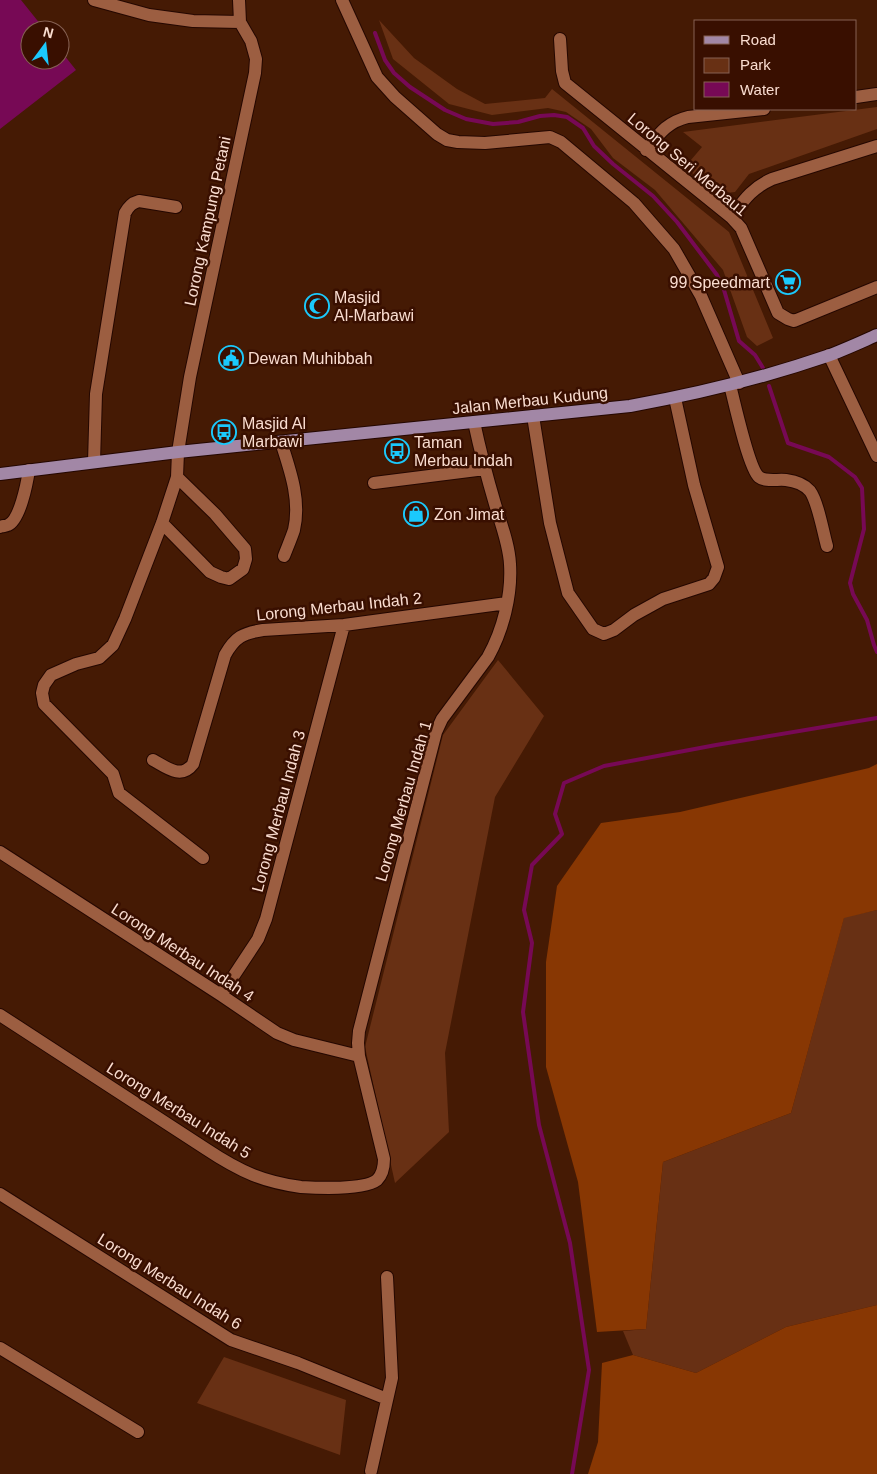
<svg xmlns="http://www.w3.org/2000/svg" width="877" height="1474" font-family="Arial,sans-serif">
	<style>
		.green { fill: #683014 }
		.forest { fill: #883703 }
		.water { fill: #770955 }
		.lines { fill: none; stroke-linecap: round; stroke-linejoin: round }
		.stream { stroke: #770955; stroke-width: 4 }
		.minor-casing { stroke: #240700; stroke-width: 14 }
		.major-casing { stroke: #240700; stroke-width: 14 }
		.minor { stroke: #9c5e41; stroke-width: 12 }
		.major { stroke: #a287a6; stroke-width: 12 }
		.labels { text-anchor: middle; stroke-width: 5; stroke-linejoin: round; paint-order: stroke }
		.street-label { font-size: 16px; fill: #faddd0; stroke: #390f00 }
		.poi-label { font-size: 16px; fill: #faddd0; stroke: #390f00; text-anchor: start }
	</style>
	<rect width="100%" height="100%" fill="#451a04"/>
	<path class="green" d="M 379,20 L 414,58 L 457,89 L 485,104 L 545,98 L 552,89 L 729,232 L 773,338 L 757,346 L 747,337 L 723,270 L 655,190 L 613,158 L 591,129 L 566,112 L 548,108 L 492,115 L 449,104 L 393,59 Z
		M 877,107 L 877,129 L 749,174 L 735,192 L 717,194 L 685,167 L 702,147 L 683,132 Z
		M 498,660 L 544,716 L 495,797 L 445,1053 L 449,1132 L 395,1183 L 365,1047 L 443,735 Z
		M 877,910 L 877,1305 L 786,1327 L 696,1373 L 633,1355 L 623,1331 L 646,1329 L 663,1162 L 791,1113 L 844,917 Z
		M 224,1357 L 346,1400 L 340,1455 L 197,1403 Z"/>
	<path class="forest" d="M 877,764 L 877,910 L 844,918 L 791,1113 L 663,1162 L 646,1329 L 597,1332 L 578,1182 L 546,1067 L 546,962 L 557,886 L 601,823 L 680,812 L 869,768 Z
		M 877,1305 L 877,1474 L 588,1474 L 598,1442 L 602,1363 L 633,1355 L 696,1373 L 786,1327 Z"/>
	<path class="water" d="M 0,0 L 21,0 L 45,30 L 30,30 L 30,60 L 60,60 L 60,50 L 76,70 L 0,129 Z"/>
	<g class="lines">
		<path class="stream" d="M 375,33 L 385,60 L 394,73 L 410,87 L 445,110 L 466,119 L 493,124 L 518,122 L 540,116 L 554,115 L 567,117 L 583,128 L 594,146 L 613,164 L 653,196 L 677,222 L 717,275 L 724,290 L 739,341 L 755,355 L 763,368
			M 769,386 L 788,443 L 829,457 L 855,477 L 862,488 L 864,529 L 850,583 L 853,594 L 867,620 L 874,645 L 877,652
			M 572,1474 L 589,1370 L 570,1243 L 539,1125 L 523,1012 L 532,943 L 524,910 L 532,865 L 562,834 L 555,814 L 564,783 L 604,766 L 716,745 L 877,718"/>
		<defs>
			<path id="minor" d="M 94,0 L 149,15 L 193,21 L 240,22
				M 342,0 L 377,77 L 395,97 L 437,134 L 447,140 L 458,142 L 485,143 L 550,137 L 561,142 L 634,203 L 674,249 L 701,296 L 739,383
				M 560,39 L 562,71 L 565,83 L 731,217 L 741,228 L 778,313 L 788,319 L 794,321 L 877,287
				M 856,97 L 877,94
				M 646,150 C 659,134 667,122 688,117 L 764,109
				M 731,217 C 744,200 752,188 772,179 L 877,146
				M 829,355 L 877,456
				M 730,385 C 734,401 749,469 759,477 C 765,482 778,479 786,480 C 794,481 804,484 810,491 C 818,502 823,532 827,546
				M 533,416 L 550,523 L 568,593 L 593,629 L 604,634 L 614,630 L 634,615 L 663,599 L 709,584 L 714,578 L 718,567 L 694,485 L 675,398
				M 281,442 C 290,470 301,500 294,530 C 291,539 287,548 284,556
				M 94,462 L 96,394 L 125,213 C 129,206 132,203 139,201 L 176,207
				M 374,483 L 485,469
				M 162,523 L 210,572 L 221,577 L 229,579 L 243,569 L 246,559 L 245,549 L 215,514 L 177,477
				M 0,527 C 2,526 6,526 8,525 C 20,520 27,483 29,470
				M 153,760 C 166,767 181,780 193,764 L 225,655 C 235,637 243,633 263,630 L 344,625 L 507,603
				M 0,852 L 221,995 L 277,1033 L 294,1040 L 359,1056
				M 203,858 L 119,793 L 113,774 L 44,704 L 42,693 L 44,685 L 51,675 L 76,664 L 99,658 L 113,645 L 125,619 L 162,523 L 177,477 L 178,452 L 190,377 L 255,73 L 256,59 L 251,41 L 240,22 L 239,0
				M 221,995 L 258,939 L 266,919 L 344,625
				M 0,1015 L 206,1149 C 221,1159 236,1168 253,1175 C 268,1181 286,1185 301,1187 C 318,1188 364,1190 377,1180 C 383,1174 384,1167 384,1159 L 359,1056 L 358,1043 L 359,1031 L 436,732 L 442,719 L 488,657 C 503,630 512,595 510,564 C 509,544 501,524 495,504 C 487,477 480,450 474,422
				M 0,1194 L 231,1340 L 298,1363 L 387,1399
				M 0,1348 L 138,1432
				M 371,1471 L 392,1378 L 387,1277"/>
			<path id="major" d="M 0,474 L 178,452 L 630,406 C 697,394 763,378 827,356 C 844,350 861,342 877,335"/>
		</defs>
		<use href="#minor" class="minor-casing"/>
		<use href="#major" class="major-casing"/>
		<use href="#minor" class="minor"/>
		<use href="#major" class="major"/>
	</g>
	<defs>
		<symbol id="supermarket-ring" viewBox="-11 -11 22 22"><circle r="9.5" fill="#390f00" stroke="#1bc9fc" stroke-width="1.5"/><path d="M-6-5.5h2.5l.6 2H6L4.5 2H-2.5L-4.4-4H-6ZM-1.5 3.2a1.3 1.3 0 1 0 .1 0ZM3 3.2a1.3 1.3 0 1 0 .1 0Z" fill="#1bc9fc"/></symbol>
		<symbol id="mosque-ring" viewBox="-11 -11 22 22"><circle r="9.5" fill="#390f00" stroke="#1bc9fc" stroke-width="1.5"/><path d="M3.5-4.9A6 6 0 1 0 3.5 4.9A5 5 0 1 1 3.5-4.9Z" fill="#1bc9fc"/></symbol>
		<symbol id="civic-ring" viewBox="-11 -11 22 22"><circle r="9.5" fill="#390f00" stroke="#1bc9fc" stroke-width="1.5"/><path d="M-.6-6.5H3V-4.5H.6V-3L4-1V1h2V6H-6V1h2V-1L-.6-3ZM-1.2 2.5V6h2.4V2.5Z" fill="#1bc9fc"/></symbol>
		<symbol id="bus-ring" viewBox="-11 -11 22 22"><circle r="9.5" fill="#390f00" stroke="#1bc9fc" stroke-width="1.5"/><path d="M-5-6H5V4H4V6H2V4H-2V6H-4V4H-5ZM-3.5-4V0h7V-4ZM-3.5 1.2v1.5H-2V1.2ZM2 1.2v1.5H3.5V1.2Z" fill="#1bc9fc"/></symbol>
		<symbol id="shop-ring" viewBox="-11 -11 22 22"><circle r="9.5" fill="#390f00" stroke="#1bc9fc" stroke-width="1.5"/><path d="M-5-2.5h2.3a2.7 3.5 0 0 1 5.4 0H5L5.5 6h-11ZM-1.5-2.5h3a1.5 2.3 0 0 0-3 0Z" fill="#1bc9fc"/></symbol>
	</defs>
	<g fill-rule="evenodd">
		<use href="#supermarket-ring" x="774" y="268" width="28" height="28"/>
		<use href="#mosque-ring" x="303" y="292" width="28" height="28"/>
		<use href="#civic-ring" x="217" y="344" width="28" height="28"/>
		<use href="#bus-ring" x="210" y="418" width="28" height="28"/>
		<use href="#bus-ring" x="383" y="437" width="28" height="28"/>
		<use href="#shop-ring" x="402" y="500" width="28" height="28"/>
	</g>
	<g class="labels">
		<g class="street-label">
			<text transform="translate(688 164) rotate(40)" y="6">Lorong Seri Merbau1</text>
			<text transform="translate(207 221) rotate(-78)" y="6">Lorong Kampung Petani</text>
			<text transform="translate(530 400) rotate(-6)" y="6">Jalan Merbau Kudung</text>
			<text transform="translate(339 606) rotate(-6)" y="6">Lorong Merbau Indah 2</text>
			<text transform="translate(403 801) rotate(-74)" y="6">Lorong Merbau Indah 1</text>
			<text transform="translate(278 811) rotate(-75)" y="6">Lorong Merbau Indah 3</text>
			<text transform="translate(183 952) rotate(33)" y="6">Lorong Merbau Indah 4</text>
			<text transform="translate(179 1110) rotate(32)" y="6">Lorong Merbau Indah 5</text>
			<text transform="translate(170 1281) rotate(32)" y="6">Lorong Merbau Indah 6</text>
		</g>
		<g class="poi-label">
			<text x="770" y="288" text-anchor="end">99 Speedmart</text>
			<text x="334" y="303">Masjid<tspan x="334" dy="18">Al-Marbawi</tspan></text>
			<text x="248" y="364">Dewan Muhibbah</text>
			<text x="242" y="429">Masjid Al<tspan x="242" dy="18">Marbawi</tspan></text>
			<text x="414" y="448">Taman<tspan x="414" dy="18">Merbau Indah</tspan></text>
			<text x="434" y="520">Zon Jimat</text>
		</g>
	</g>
	<rect x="694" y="20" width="162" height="90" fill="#390f00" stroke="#866153"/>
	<rect x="704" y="36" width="25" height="8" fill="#a287a6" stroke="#866153"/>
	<text x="740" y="45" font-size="15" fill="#faddd0">Road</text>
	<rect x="704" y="58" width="25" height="15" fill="#683014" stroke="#866153"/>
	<text x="740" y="70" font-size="15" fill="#faddd0">Park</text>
	<rect x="704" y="82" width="25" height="15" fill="#770955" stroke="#866153"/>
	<text x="740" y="95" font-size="15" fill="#faddd0">Water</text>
	<g transform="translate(45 45) rotate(15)"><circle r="24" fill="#390f00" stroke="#866153"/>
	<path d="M0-4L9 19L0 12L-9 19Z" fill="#1bc9fc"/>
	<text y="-8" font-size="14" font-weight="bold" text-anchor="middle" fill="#faddd0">N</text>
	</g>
</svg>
